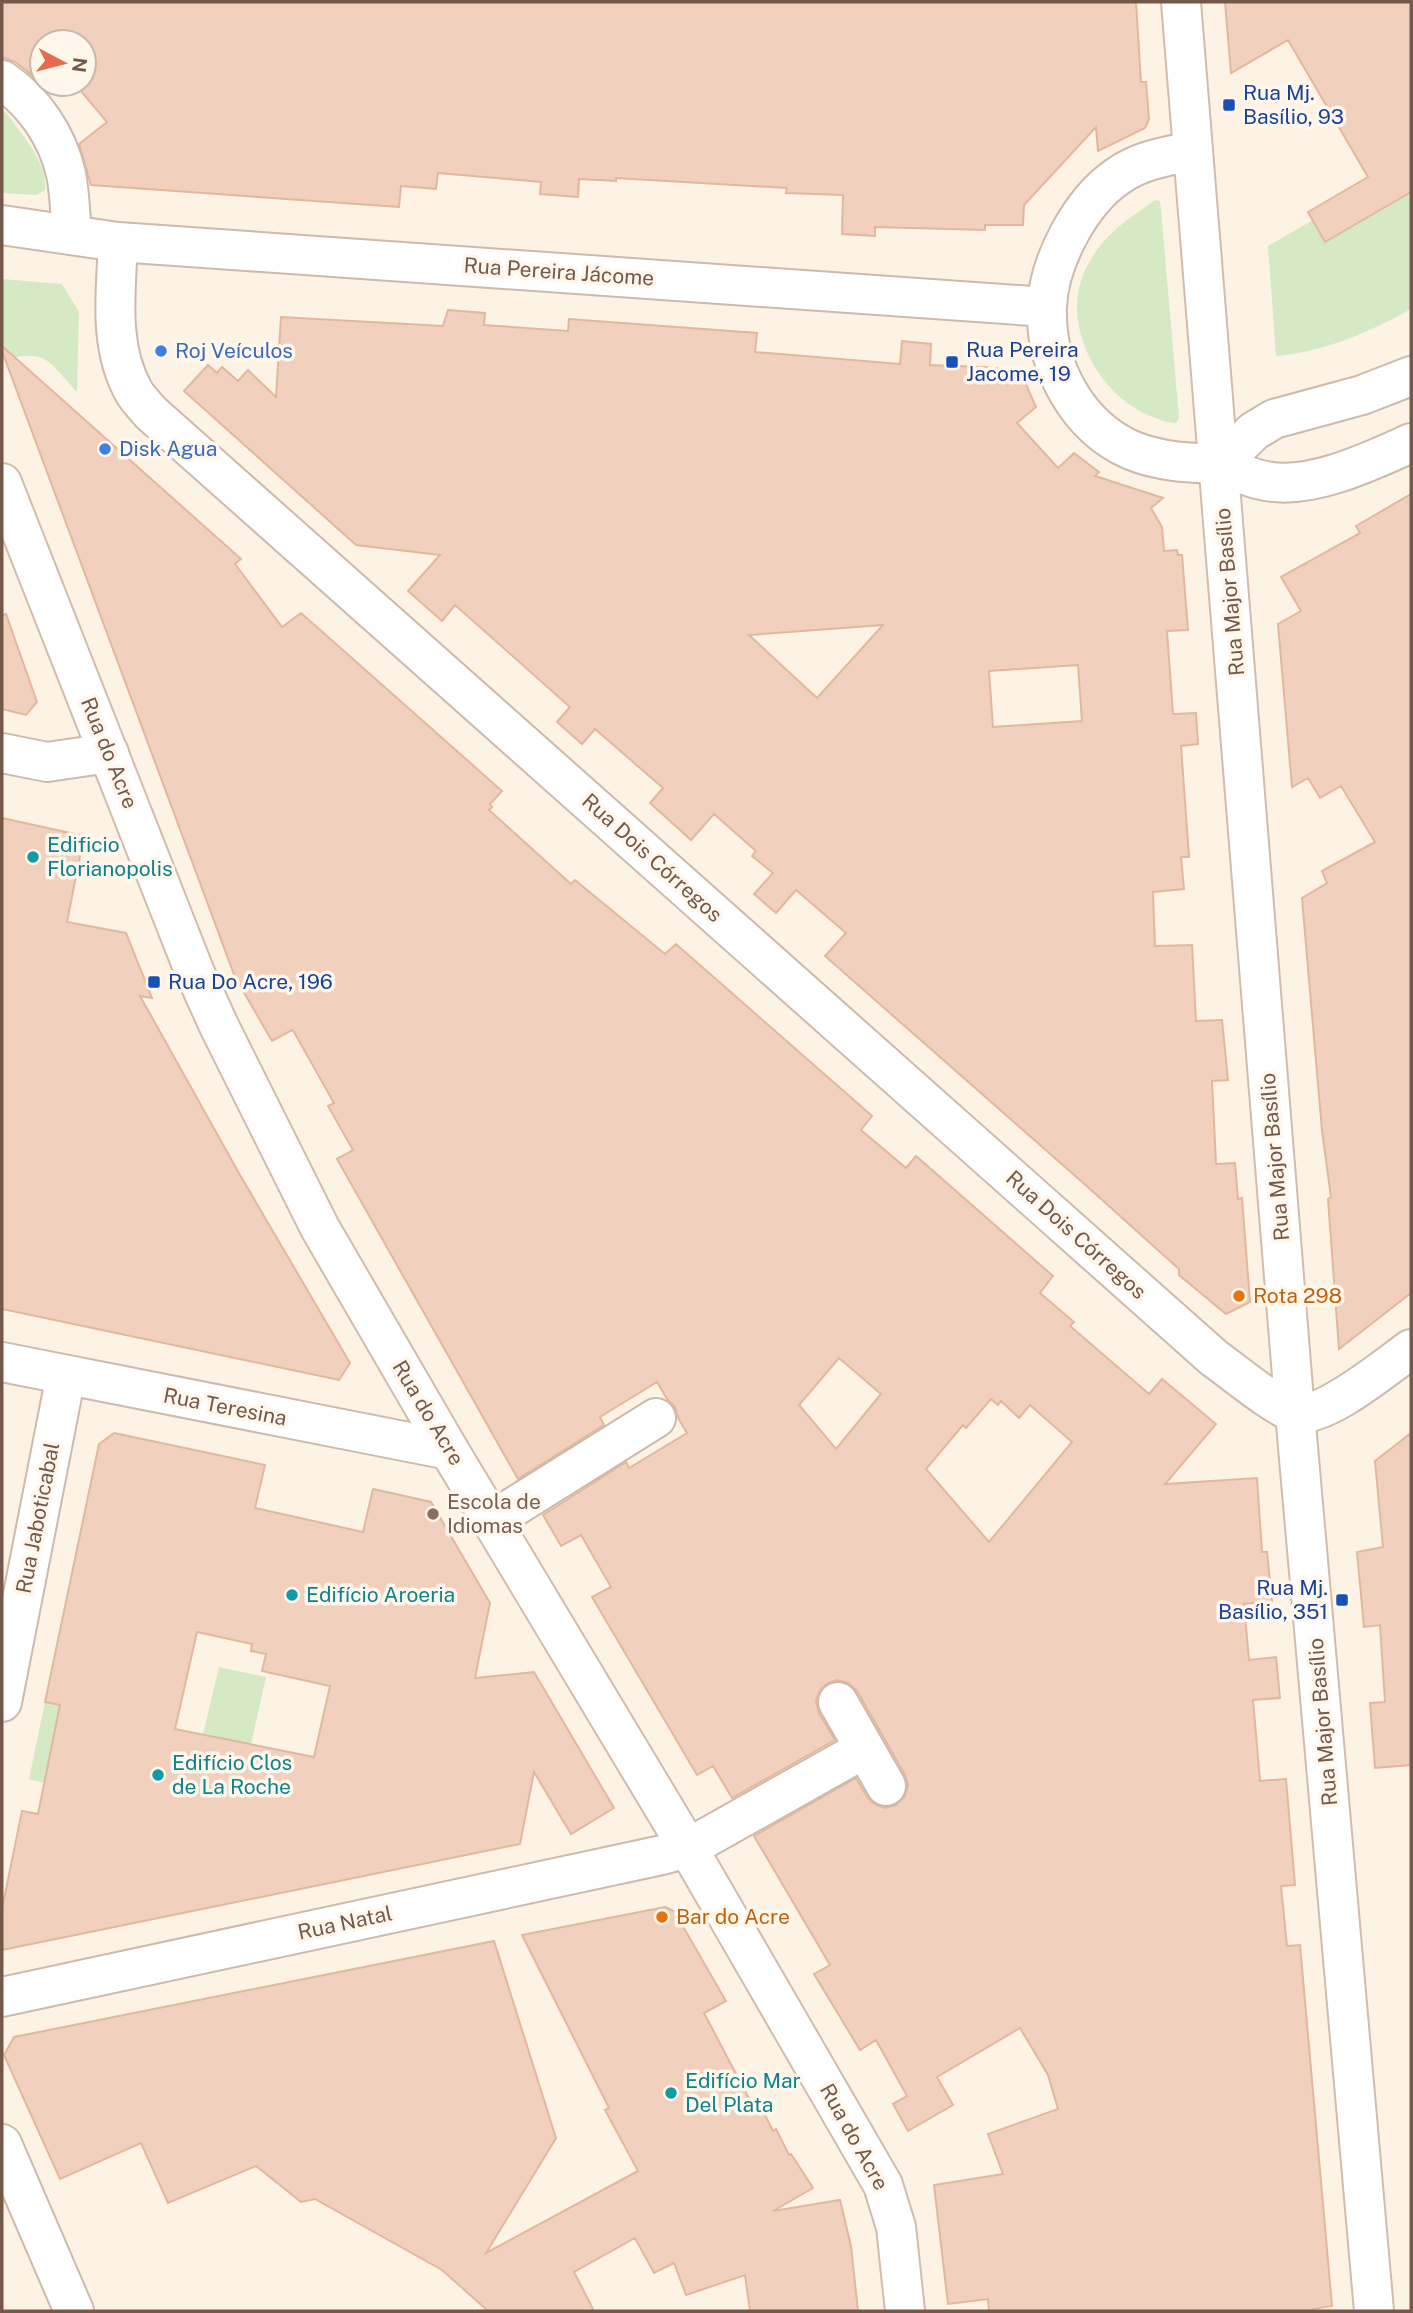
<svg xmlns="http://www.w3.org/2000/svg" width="1413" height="2313" font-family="'Public Sans',sans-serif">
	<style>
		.green { fill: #d4e9c4 }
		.building { fill: #f1d1bd; stroke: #e3b79e; stroke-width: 2; fill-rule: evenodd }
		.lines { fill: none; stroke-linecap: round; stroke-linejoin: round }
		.minor-casing { stroke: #cdbaac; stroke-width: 42 }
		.tertiary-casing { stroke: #cdbaac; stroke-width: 42 }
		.secondary-casing { stroke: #d2bcac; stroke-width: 42 }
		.minor { stroke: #fff; stroke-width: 38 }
		.tertiary { stroke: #fff; stroke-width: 38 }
		.secondary { stroke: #fff; stroke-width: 38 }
		.transit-dot { fill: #1a4fb4; stroke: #fff7eb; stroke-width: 2.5 }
		.shop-dot { fill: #3f7fe0; stroke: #fff7eb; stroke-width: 2.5 }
		.culture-dot { fill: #0f9aa8; stroke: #fff7eb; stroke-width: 2.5 }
		.food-dot { fill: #e8710a; stroke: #fff7eb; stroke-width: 2.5 }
		.education-dot { fill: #8d6e63; stroke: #fff7eb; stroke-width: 2.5 }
		.labels { text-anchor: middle; stroke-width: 7; stroke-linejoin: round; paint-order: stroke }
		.transit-label { font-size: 21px; fill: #164399; stroke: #fff7eb; text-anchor: start }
		.street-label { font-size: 21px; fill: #74594a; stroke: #fff7eb }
		.shop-label { font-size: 21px; fill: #366cbe; stroke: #fff7eb; text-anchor: start }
		.culture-label { font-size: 21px; fill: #0d838f; stroke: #fff7eb; text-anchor: start }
		.food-label { font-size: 21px; fill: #c56008; stroke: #fff7eb; text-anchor: start }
		.education-label { font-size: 21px; fill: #785e54; stroke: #fff7eb; text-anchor: start }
	</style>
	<rect width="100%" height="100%" fill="#fcf3e5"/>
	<path class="green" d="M 2,110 L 7,114 C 22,135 48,163 45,190 L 37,195 L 2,193 Z
		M 1411,164 L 1411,309 C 1370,332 1323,352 1276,356 L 1268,246 Z
		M 1155,200 L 1160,201 L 1161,210 L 1179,418 L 1176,423 C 1166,423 1159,419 1150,416 C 1097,394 1059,323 1086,268 C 1104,233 1125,222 1155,200 Z
		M 2,279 L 62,284 L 79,312 L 77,392 C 49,363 48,348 5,360 L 2,347 Z
		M 219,1667 L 266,1677 L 251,1744 L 203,1734 Z
		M 45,1702 L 60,1705 L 44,1783 L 29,1779 Z"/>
	<path class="building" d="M 2,2 L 1136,2 L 1141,82 L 1146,82 L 1149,119 L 1145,128 L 1098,151 L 1096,127 L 1024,205 L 1023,225 L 985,225 L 985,230 L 875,227 L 875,236 L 842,234 L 843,195 L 786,193 L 787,188 L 616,178 L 616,181 L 579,179 L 578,197 L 540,194 L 541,182 L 438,173 L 436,189 L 401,186 L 399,207 L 91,185 L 79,144 L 107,122 L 75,84 L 84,84 L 84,42 L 42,42 L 42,84 L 57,84 L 48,92 L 27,71 L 15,62 L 2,57 Z
		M 1225,2 L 1411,2 L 1411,192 L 1325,242 L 1308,212 L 1368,177 L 1288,40 L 1231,73 Z
		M 448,310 L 485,313 L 484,325 L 568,331 L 569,319 L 757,333 L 755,352 L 900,364 L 902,341 L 931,344 L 930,365 L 984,367 L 1020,371 L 1036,407 L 1017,423 L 1058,468 L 1074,453 L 1099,472 L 1095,476 L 1163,498 L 1151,508 L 1162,527 L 1164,551 L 1177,550 L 1178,555 L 1182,555 L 1188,630 L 1167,631 L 1173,714 L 1196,713 L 1198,744 L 1181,746 L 1189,857 L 1181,857 L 1184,889 L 1153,892 L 1155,946 L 1192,945 L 1196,1021 L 1222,1020 L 1228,1080 L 1212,1081 L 1216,1164 L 1235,1163 L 1238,1199 L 1242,1198 L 1250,1302 L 1226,1314 L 1179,1275 L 1179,1269 L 1081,1181 L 825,956 L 846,933 L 796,890 L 776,913 L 754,894 L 773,873 L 752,856 L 756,851 L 714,814 L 691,840 L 650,803 L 663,788 L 595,729 L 582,744 L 557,722 L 570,707 L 455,605 L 442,621 L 408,591 L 440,555 L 356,545 L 184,391 L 208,365 L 217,373 L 222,367 L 238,381 L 248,370 L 276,397 L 281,317 L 443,326 ZM 883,625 L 817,698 L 749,635 ZM 1078,665 L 1082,721 L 993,727 L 989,671 Z
		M 2,346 L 241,559 L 235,564 L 282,627 L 301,613 L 502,791 L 490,804 L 492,807 L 489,810 L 571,884 L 575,880 L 665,954 L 676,944 L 872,1116 L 861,1130 L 906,1168 L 916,1156 L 1053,1276 L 1040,1293 L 1074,1322 L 1070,1326 L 1149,1394 L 1162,1379 L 1216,1424 L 1165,1484 L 1257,1478 L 1262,1552 L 1267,1552 L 1272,1601 L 1244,1604 L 1249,1660 L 1276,1657 L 1280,1698 L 1253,1700 L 1260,1781 L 1286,1779 L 1295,1885 L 1281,1886 L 1287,1946 L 1300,1945 L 1332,2306 L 1313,2309 L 1313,2311 L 989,2311 L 988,2299 L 948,2304 L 934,2185 L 1003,2174 L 988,2134 L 1058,2109 L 1048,2075 L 1020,2028 L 937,2077 L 953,2105 L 908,2131 L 893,2104 L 907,2096 L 876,2040 L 860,2050 L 814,1974 L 830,1965 L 754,1836 L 856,1778 L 867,1797 L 874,1804 L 885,1808 L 896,1805 L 905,1796 L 908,1785 L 905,1775 L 857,1691 L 848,1683 L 837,1680 L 828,1683 L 820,1690 L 816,1701 L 819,1713 L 835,1740 L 732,1798 L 713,1766 L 697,1775 L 592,1597 L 611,1587 L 581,1535 L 561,1546 L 543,1515 L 626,1462 L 629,1468 L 687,1433 L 678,1418 L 675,1407 L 667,1399 L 657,1382 L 600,1417 L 604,1425 L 518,1479 L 337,1159 L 353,1150 L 328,1106 L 334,1103 L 294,1032 L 292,1030 L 272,1041 L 235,977 L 2,351 ZM 839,1358 L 881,1394 L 836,1449 L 799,1405 ZM 991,1399 L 998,1405 L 1001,1401 L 1019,1418 L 1030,1405 L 1072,1442 L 989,1542 L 926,1469 L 963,1425 L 966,1428 Z
		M 1411,494 L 1411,1293 L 1339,1349 L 1328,1199 L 1331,1197 L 1322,1131 L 1302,898 L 1327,883 L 1322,871 L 1375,842 L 1341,786 L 1320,798 L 1308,778 L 1292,787 L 1278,624 L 1301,611 L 1281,577 L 1360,533 L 1356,526 Z
		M 6,614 L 37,702 L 26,715 L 2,709 L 2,615 Z
		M 2,818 L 84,836 L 67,922 L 126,933 L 152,998 L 140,996 L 240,1175 L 350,1363 L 339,1380 L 2,1309 Z
		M 114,1433 L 265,1465 L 255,1508 L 363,1532 L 373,1489 L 431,1502 L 490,1603 L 475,1678 L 534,1672 L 614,1808 L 571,1834 L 534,1772 L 520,1844 L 2,1950 L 2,1909 L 22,1811 L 38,1814 L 60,1705 L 45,1702 L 99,1444 ZM 197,1632 L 252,1644 L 251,1651 L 266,1654 L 262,1671 L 330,1686 L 314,1757 L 175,1729 Z
		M 1411,1433 L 1411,1765 L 1375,1768 L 1370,1703 L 1385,1702 L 1380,1625 L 1364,1627 L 1357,1552 L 1383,1547 L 1375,1461 Z
		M 665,1907 L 674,1911 L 726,2001 L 704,2013 L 754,2108 L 760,2105 L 773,2131 L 776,2129 L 789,2155 L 791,2154 L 813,2188 L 773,2211 L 840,2200 L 851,2246 L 858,2311 L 750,2311 L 745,2275 L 686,2295 L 674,2263 L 654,2273 L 635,2238 L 574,2272 L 594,2311 L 488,2311 L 442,2270 L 315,2199 L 301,2202 L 256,2166 L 168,2203 L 141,2143 L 60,2179 L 4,2055 L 14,2037 L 494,1941 L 556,2138 L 486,2253 L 638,2171 L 605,2110 L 609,2108 L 522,1935 Z"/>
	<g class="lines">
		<defs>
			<path id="minor" d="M 2,80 C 34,102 57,135 66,174 C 70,193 70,215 72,235
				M 1193,151 C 1167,156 1141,160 1118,176 C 1081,201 1048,262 1047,308 C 1045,366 1077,426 1131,450 C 1160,462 1189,463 1220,464
				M 2,225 L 118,242 L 1047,307
				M 118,242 C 116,291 108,347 134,392 C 138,399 145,406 151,413 L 1214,1358 C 1231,1370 1277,1408 1295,1413 C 1324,1419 1387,1366 1411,1349
				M 2,753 L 47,762 L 109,753
				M 2,1362 L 449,1450
				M 493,1520 L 656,1418
				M 2,1702 L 66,1375
				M 838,1702 L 886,1786
				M 2,1997 L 662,1855 L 688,1848 L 864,1749
				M 2,2144 L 74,2311"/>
			<path id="tertiary" d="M 1411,376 L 1362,395 L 1274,419 L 1254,431 L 1220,464 C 1235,471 1249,478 1266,481 C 1311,490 1371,461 1411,443"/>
			<path id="secondary" d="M 1181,2 L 1295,1413 L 1374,2311
				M 2,483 L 195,973 L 219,1026 L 320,1228 L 449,1450 L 688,1848 L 883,2185 L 896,2227 L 905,2311"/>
		</defs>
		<use href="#minor" class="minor-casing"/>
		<use href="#tertiary" class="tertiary-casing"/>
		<use href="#secondary" class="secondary-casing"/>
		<use href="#minor" class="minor"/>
		<use href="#tertiary" class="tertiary"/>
		<use href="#secondary" class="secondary"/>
	</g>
	<g class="transit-dot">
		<rect x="1222" y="98" width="14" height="14" rx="3.5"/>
		<rect x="945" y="355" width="14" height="14" rx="3.5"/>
		<rect x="147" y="975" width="14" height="14" rx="3.5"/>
		<rect x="1335" y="1593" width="14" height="14" rx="3.5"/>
	</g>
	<g class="shop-dot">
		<circle cx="161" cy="351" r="7"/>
		<circle cx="105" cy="449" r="7"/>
	</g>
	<g class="culture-dot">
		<circle cx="33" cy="857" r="7"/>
		<circle cx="292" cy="1595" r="7"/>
		<circle cx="158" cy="1775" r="7"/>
		<circle cx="671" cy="2093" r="7"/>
	</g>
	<g class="food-dot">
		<circle cx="1239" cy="1296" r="7"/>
		<circle cx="662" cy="1917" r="7"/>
	</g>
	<circle class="education-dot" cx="433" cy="1514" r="7"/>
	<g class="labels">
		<g class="transit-label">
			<text x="1243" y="100">Rua Mj.<tspan x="1243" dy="24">Basílio, 93</tspan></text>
			<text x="966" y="357">Rua Pereira<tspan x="966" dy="24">Jacome, 19</tspan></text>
			<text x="168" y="989">Rua Do Acre, 196</text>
			<text x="1328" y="1595" text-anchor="end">Rua Mj.<tspan x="1328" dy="24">Basílio, 351</tspan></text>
		</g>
		<g class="street-label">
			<text transform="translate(559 272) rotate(4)" y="7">Rua Pereira Jácome</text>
			<text transform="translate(1230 592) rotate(-95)" y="7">Rua Major Basílio</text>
			<text transform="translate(109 753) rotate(68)" y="7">Rua do Acre</text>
			<text transform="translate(652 858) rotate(42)" y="7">Rua Dois Córregos</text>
			<text transform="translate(1275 1157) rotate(-95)" y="7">Rua Major Basílio</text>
			<text transform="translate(1076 1235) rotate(42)" y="7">Rua Dois Córregos</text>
			<text transform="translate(225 1407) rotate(11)" y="7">Rua Teresina</text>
			<text transform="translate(428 1413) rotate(59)" y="7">Rua do Acre</text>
			<text transform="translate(38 1518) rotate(-79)" y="7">Rua Jaboticabal</text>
			<text transform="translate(1323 1722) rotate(-95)" y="7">Rua Major Basílio</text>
			<text transform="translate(345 1923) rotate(-12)" y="7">Rua Natal</text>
			<text transform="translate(854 2137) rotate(61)" y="7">Rua do Acre</text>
		</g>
		<g class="shop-label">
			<text x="175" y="358">Roj Veículos</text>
			<text x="119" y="456">Disk Agua</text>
		</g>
		<g class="culture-label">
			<text x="47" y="852">Edificio<tspan x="47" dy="24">Florianopolis</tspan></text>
			<text x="306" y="1602">Edifício Aroeria</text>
			<text x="172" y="1770">Edifício Clos<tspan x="172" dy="24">de La Roche</tspan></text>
			<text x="685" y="2088">Edifício Mar<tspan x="685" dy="24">Del Plata</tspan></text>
		</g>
		<g class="food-label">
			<text x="1253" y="1303">Rota 298</text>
			<text x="676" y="1924">Bar do Acre</text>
		</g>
		<g class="education-label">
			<text x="447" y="1509">Escola de<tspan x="447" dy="24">Idiomas</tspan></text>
		</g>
	</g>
	<rect width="1413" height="2313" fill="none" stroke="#74594a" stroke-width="7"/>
	<g transform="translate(63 63) rotate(97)"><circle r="33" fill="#fff7eb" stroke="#c7b8ab" stroke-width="2"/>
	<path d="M0-5L12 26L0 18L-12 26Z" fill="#e46b4c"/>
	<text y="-10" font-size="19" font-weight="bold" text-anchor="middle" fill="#74594a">N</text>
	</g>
</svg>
